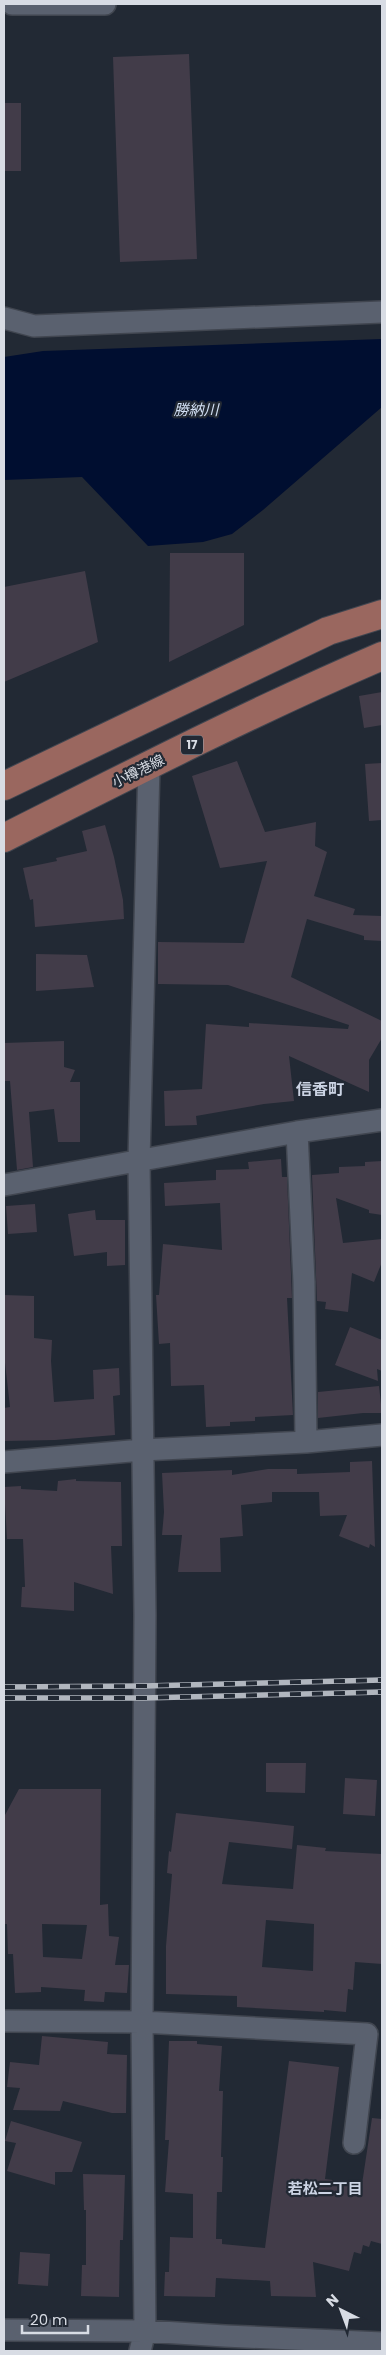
<svg xmlns="http://www.w3.org/2000/svg" width="386" height="2355" font-family="Poppins,'Noto Sans JP',sans-serif">
	<style>
		.water { fill: #000e30 }
		.building { fill: #423c49; fill-rule: evenodd }
		.lines { fill: none; stroke-linecap: round; stroke-linejoin: round }
		.minor-casing { stroke: #414650; stroke-width: 24 }
		.major-casing { stroke: #414650; stroke-width: 30 }
		.minor { stroke: #5a616f; stroke-width: 21 }
		.major { stroke: #9a675f; stroke-width: 28 }
		.rail-casing { stroke: #b1b6be; stroke-width: 5.5 }
		.rail { stroke: #222934; stroke-width: 4; stroke-dasharray: 11; stroke-linecap: butt }
		.labels { text-anchor: middle; stroke-width: 4.5; stroke-linejoin: round; paint-order: stroke }
		.shield { fill: #222934; stroke: #a1a6af; stroke-width: 1 }
		.shield-label { font-size: 12px; font-weight: bold; fill: #d8dce4 }
		.street-label { font-size: 14px; fill: #d8dce4; stroke: #222934 }
		.water-label { font-size: 15px; font-style: italic; fill: #d2dff3; stroke: #222934 }
		.neighbourhood-label { font-size: 15px; font-weight: bold; fill: #ccd4e4; stroke: #222934 }
		.quarter-label { font-size: 16px; font-weight: bold; fill: #ccd4e4; stroke: #222934 }
	</style>
	<rect width="100%" height="100%" fill="#222934"/>
	<path class="water" d="M 382,339 L 382,407 L 263,510 L 232,534 L 203,542 L 148,546 L 82,477 L 4,480 L 4,357 L 43,351 Z"/>
	<path class="building" d="M 189,54 L 197,259 L 120,262 L 113,57 Z
		M 4,103 L 21,103 L 21,171 L 4,171 Z
		M 170,553 L 244,553 L 244,625 L 169,662 Z
		M 85,571 L 98,642 L 4,682 L 4,587 Z
		M 382,692 L 382,725 L 364,728 L 359,696 Z
		M 237,761 L 265,832 L 316,822 L 315,846 L 327,852 L 314,896 L 355,909 L 353,915 L 382,916 L 382,941 L 364,940 L 364,936 L 307,919 L 291,977 L 382,1021 L 382,1038 L 369,1060 L 369,1092 L 289,1056 L 294,1101 L 264,1104 L 196,1116 L 197,1125 L 165,1126 L 164,1091 L 202,1089 L 206,1024 L 249,1027 L 249,1023 L 348,1029 L 349,1025 L 228,985 L 158,984 L 158,942 L 244,943 L 267,861 L 220,868 L 192,776 Z
		M 382,763 L 382,820 L 369,821 L 365,764 Z
		M 105,825 L 114,857 L 123,900 L 124,919 L 35,927 L 33,899 L 30,900 L 23,868 L 57,861 L 56,858 L 87,851 L 82,831 Z
		M 36,954 L 87,955 L 94,987 L 36,991 Z
		M 64,1041 L 64,1067 L 75,1070 L 70,1082 L 80,1082 L 80,1142 L 58,1142 L 54,1109 L 29,1112 L 33,1167 L 17,1170 L 10,1081 L 4,1081 L 4,1043 Z
		M 281,1159 L 282,1177 L 287,1177 L 292,1298 L 287,1298 L 293,1415 L 255,1417 L 255,1421 L 230,1422 L 230,1426 L 206,1427 L 204,1385 L 171,1386 L 170,1343 L 159,1344 L 156,1295 L 159,1295 L 163,1244 L 222,1250 L 220,1203 L 165,1206 L 164,1183 L 216,1180 L 216,1170 L 249,1169 L 248,1162 Z
		M 382,1161 L 382,1215 L 369,1213 L 369,1210 L 336,1198 L 343,1243 L 382,1239 L 382,1262 L 374,1282 L 352,1273 L 348,1312 L 325,1309 L 326,1302 L 317,1301 L 312,1175 L 339,1173 L 339,1167 L 365,1166 L 365,1162 Z
		M 35,1204 L 37,1232 L 8,1234 L 6,1206 Z
		M 95,1210 L 96,1220 L 125,1220 L 125,1265 L 107,1266 L 107,1252 L 74,1256 L 68,1214 Z
		M 4,1295 L 34,1296 L 34,1338 L 52,1340 L 51,1361 L 54,1402 L 94,1399 L 93,1370 L 119,1368 L 120,1395 L 113,1396 L 115,1435 L 55,1440 L 4,1441 L 4,1408 L 10,1407 L 4,1354 Z
		M 350,1327 L 382,1340 L 382,1371 L 377,1369 L 378,1381 L 335,1365 Z
		M 379,1386 L 382,1413 L 363,1413 L 318,1418 L 318,1392 Z
		M 372,1461 L 375,1547 L 370,1544 L 369,1548 L 339,1536 L 347,1515 L 320,1516 L 319,1492 L 272,1492 L 272,1502 L 241,1505 L 243,1536 L 220,1538 L 221,1572 L 178,1572 L 182,1535 L 162,1535 L 164,1512 L 162,1473 L 232,1470 L 232,1475 L 268,1469 L 297,1469 L 297,1474 L 350,1472 L 350,1462 Z
		M 76,1479 L 76,1481 L 121,1482 L 122,1546 L 111,1546 L 113,1594 L 74,1582 L 74,1611 L 21,1607 L 22,1587 L 25,1587 L 23,1539 L 7,1539 L 4,1487 L 21,1486 L 21,1489 L 57,1491 L 58,1481 Z
		M 266,1763 L 306,1763 L 305,1793 L 266,1792 Z
		M 345,1778 L 377,1780 L 375,1816 L 343,1814 Z
		M 19,1789 L 101,1789 L 100,1905 L 108,1904 L 109,1936 L 119,1937 L 115,1965 L 129,1965 L 127,1993 L 105,1992 L 104,2002 L 84,2001 L 85,1990 L 41,1987 L 41,1992 L 15,1993 L 13,1954 L 8,1954 L 7,1924 L 4,1924 L 5,1815 ZM 42,1924 L 87,1925 L 82,1959 L 43,1957 Z
		M 176,1813 L 294,1826 L 292,1849 L 229,1842 L 222,1884 L 293,1889 L 297,1845 L 326,1848 L 325,1851 L 382,1854 L 382,1964 L 355,1962 L 353,1990 L 348,1989 L 346,2012 L 324,2010 L 324,2012 L 237,2007 L 237,1996 L 166,1994 L 166,1946 L 172,1874 L 167,1873 L 169,1851 L 171,1852 ZM 266,1920 L 314,1924 L 313,1971 L 262,1967 Z
		M 42,2036 L 108,2042 L 107,2054 L 127,2055 L 126,2113 L 112,2113 L 63,2101 L 60,2111 L 13,2110 L 20,2088 L 7,2087 L 10,2062 L 39,2065 Z
		M 169,2041 L 197,2041 L 197,2044 L 222,2046 L 219,2091 L 223,2091 L 221,2157 L 223,2157 L 222,2192 L 217,2192 L 216,2239 L 222,2239 L 222,2244 L 265,2248 L 289,2061 L 339,2067 L 325,2179 L 362,2184 L 372,2118 L 382,2119 L 382,2244 L 371,2241 L 369,2247 L 363,2245 L 361,2254 L 354,2252 L 349,2271 L 313,2262 L 316,2297 L 271,2296 L 270,2281 L 216,2278 L 215,2297 L 164,2296 L 165,2272 L 169,2272 L 170,2237 L 193,2238 L 193,2194 L 165,2192 L 169,2140 L 165,2140 Z
		M 11,2121 L 82,2142 L 72,2172 L 55,2172 L 55,2185 L 7,2171 L 16,2143 L 5,2141 Z
		M 83,2174 L 125,2175 L 123,2240 L 120,2240 L 119,2297 L 81,2296 L 82,2265 L 86,2265 L 86,2210 L 84,2210 Z
		M 20,2252 L 50,2254 L 48,2286 L 18,2284 Z"/>
	<g class="lines">
		<defs>
			<path id="minor" d="M 12,4 L 105,4
				M 4,318 L 34,326 L 382,312
				M 297,1132 L 304,1282 L 306,1442
				M 4,1185 L 297,1132 L 382,1120
				M 4,1462 L 142,1450 L 306,1442 L 382,1435
				M 4,2021 L 142,2022 L 367,2034 L 354,2143
				M 4,2330 L 145,2331 L 225,2336 L 382,2343
				M 140,2351 L 145,2331 L 142,2022 L 145,1615 L 139,1161 L 149,765"/>
			<path id="major" d="M 4,786 L 328,631 L 382,614
				M 4,838 C 129,775 254,711 382,656"/>
		</defs>
		<use href="#minor" class="minor-casing"/>
		<use href="#major" class="major-casing"/>
		<use href="#minor" class="minor"/>
		<use href="#major" class="major"/>
		<defs>
			<path id="rail" d="M 4,1687 L 143,1686 L 382,1680
				M 4,1698 L 143,1698 L 382,1692"/>
		</defs>
		<use href="#rail" class="rail-casing"/>
		<use href="#rail" class="rail"/>
	</g>
	<g class="labels">
		<rect class="shield" x="181" y="735.5" width="22" height="19" rx="4"/>
		<g class="shield-label">
			<text x="192" y="749">17</text>
		</g>
		<g class="street-label">
			<text transform="translate(138 771) rotate(-26)" y="5">小樽港線</text>
		</g>
		<g class="water-label">
			<text x="196" y="415">勝納川</text>
		</g>
		<g class="neighbourhood-label">
			<text x="325" y="2194">若松二丁目</text>
		</g>
		<g class="quarter-label">
			<text x="320" y="1095">信香町</text>
		</g>
	</g>
	<rect width="386" height="2355" fill="none" stroke="#d8dce4" stroke-width="10"/>
	<g transform="translate(341 2310) rotate(318)" stroke="#222934" stroke-width="4" paint-order="stroke">
	<path d="M0-4L9 19L0 12L-9 19Z" fill="#d8dce4"/>
	<text y="-8" font-size="14" font-weight="bold" text-anchor="middle" fill="#d8dce4">N</text>
	</g>
	<path d="M22 2325v8h66v-8" fill="none" stroke="#d8dce4" stroke-width="2.5"/>
	<text x="30" y="2325" font-size="15" fill="#d8dce4" stroke="#222934" stroke-width="4" paint-order="stroke">20 m</text>
</svg>
